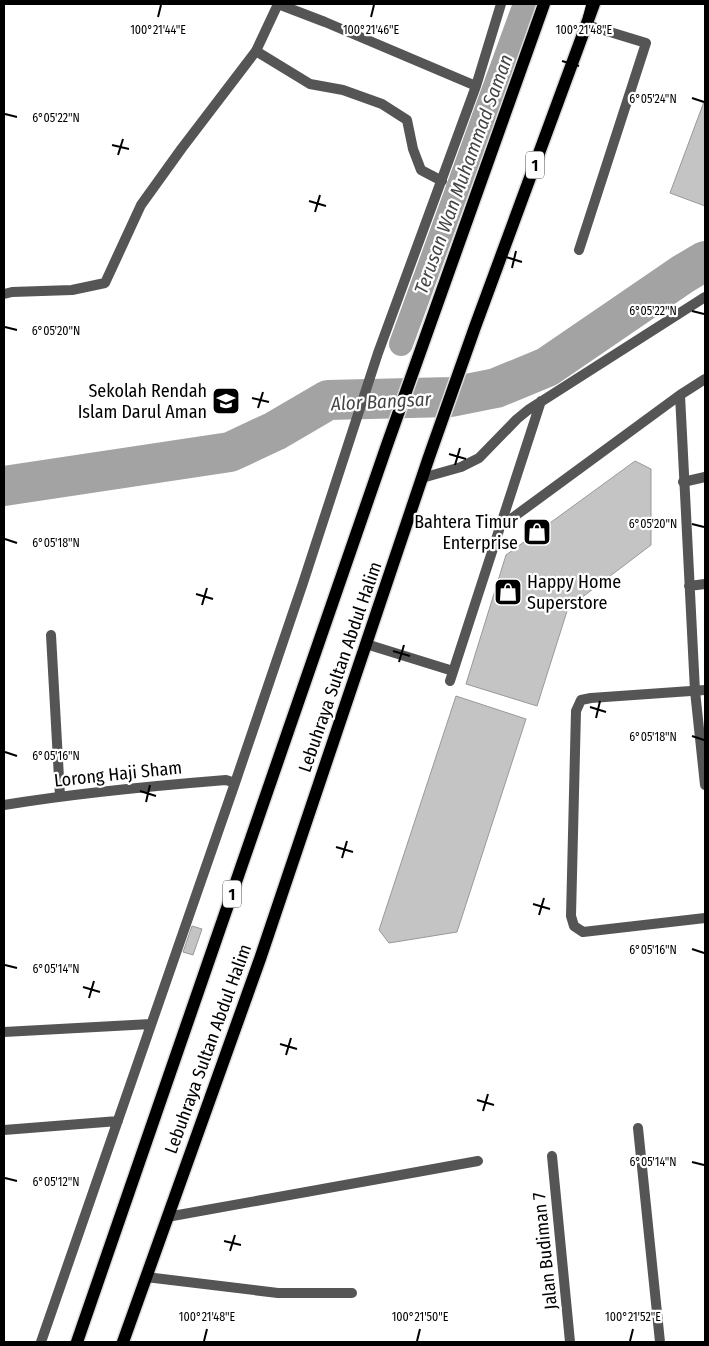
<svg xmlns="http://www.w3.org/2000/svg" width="709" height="1346" font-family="'Fira Sans Condensed',sans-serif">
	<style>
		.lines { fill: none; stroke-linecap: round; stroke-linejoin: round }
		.canal { stroke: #a3a3a3; stroke-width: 24 }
		.river { stroke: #a3a3a3; stroke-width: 40 }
		.building { fill: #c4c4c4; stroke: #999 }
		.primary-casing { stroke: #dbdbdb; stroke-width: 15 }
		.service { stroke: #555; stroke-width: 10 }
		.minor { stroke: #555; stroke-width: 10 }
		.primary { stroke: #000; stroke-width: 12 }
		.ticks { fill: none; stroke: #000; stroke-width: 2 }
		.labels { text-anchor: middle; stroke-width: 4.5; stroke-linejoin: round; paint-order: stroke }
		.shield { fill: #fff; stroke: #4c4c4c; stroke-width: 1 }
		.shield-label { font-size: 16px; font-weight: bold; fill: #000 }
		.poi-label { font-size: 18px; fill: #000; stroke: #fff; text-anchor: end }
		.street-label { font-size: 18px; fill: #000; stroke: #fff }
		.water-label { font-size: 19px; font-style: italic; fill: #444; stroke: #fff }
		.ticks-label { font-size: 12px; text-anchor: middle; fill: #000; stroke: #fff; stroke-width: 4.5; stroke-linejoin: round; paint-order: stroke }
	</style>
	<rect width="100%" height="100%" fill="#fff"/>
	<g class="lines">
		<path class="canal" d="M 401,344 L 525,4"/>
		<path class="river" d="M 4,486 L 230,452 L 275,431 L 328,400 L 451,397 L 496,388 L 547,367 L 683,274 L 705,261"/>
	</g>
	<path class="building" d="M 705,99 L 705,206 L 670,193 Z
		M 635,461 L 651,469 L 651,545 L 568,608 L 537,706 L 466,684 L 506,555 Z
		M 456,696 L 526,719 L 457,932 L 389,943 L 379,930 Z
		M 192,926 L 202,929 L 193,955 L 183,952 Z"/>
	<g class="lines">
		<defs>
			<path id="primary" d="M 77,1342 L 387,445 L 544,4
				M 123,1342 L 260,959 L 429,457 L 475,327 L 594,4"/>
		</defs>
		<use href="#primary" class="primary-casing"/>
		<path class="service" d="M 256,51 L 310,84 L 343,90 L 382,104 L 407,120 L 413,149 L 421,170 L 442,181
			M 579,250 L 646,43 L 587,25
			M 683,482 L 705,477
			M 705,690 L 591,698 L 581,700 L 576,711 L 571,916 L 574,926 L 583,932 L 705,918
			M 638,1128 L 660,1342
			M 167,1217 L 478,1161"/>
		<path class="minor" d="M 278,4 L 325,22 L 476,86
			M 4,294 L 12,292 L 72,290 L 105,283 L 141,205 L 182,148 L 256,51 L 278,4
			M 680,395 L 695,691 L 705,785
			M 422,478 L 461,467 L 479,458 L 517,419 L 528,410 L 705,297
			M 500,527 L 680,395 L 705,379
			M 689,586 L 705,584
			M 51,635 L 60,796
			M 366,644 L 453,671
			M 450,681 L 541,401
			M 4,805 C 77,793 151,786 226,780 L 235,783
			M 4,1032 L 151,1024
			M 4,1130 L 118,1121
			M 552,1156 L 570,1342
			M 146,1277 L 278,1293 L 352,1293
			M 41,1342 L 235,783 L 303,583 L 378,353 L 476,86 L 501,4"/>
		<use href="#primary" class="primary"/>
	</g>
	<path class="ticks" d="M 158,17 L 161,5M 371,17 L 374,5M 584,17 L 587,5M 562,61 L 579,66M 568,72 L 573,55M 692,98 L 704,102M 5,114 L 17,117M 112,145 L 129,149M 118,155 L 123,139M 309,201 L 326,206M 315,212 L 320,195M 506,257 L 522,262M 512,268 L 516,251M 692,311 L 704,314M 5,327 L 17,330M 252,398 L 269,402M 258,408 L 263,392M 449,454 L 466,459M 455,465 L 460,448M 692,524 L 704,527M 5,539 L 17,543M 196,594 L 213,599M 202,605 L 207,588M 393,651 L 410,656M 399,662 L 404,645M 590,707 L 606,712M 596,718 L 600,701M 692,736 L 704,740M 5,752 L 17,756M 140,791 L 156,796M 146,802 L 150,785M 336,847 L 353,852M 342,858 L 347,841M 533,904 L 550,909M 539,915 L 544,898M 692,949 L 704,953M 5,965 L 17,968M 83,987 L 100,992M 89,998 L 94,981M 280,1044 L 297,1049M 286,1055 L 291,1038M 477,1100 L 494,1105M 483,1111 L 488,1094M 692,1162 L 704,1165M 5,1178 L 17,1181M 224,1241 L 241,1245M 230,1251 L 235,1235M 204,1341 L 207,1329M 417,1341 L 420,1329M 630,1341 L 633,1329"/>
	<defs>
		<symbol id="school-square" viewBox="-11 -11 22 22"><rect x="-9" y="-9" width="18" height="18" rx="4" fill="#000" stroke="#fff"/><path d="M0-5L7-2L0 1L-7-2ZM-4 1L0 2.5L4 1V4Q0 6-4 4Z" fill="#fff"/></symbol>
		<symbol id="shop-square" viewBox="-11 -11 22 22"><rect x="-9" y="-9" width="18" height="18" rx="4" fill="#000" stroke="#fff"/><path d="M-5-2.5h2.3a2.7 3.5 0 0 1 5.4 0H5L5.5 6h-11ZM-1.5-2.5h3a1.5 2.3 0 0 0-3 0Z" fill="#fff"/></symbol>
	</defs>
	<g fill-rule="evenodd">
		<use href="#school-square" x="210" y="385" width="32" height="32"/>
		<use href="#shop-square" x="521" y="516" width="32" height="32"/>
		<use href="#shop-square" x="492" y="576" width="32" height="32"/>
	</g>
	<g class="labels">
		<g class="shield">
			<rect x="526" y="151.5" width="18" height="27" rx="4"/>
			<rect x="223" y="880.5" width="18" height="27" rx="4"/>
		</g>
		<g class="shield-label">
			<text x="535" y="171">1</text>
			<text x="232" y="900">1</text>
		</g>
		<g class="poi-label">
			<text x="207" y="397">Sekolah Rendah<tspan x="207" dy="21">Islam Darul Aman</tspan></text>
			<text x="518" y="528">Bahtera Timur<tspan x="518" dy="21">Enterprise</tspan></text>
			<text x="527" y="588" text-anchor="start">Happy Home<tspan x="527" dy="21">Superstore</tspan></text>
		</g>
		<g class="street-label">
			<text transform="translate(340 667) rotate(-71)" y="6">Lebuhraya Sultan Abdul Halim</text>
			<text transform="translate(118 774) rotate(-6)" y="6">Lorong Haji Sham</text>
			<text transform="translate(208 1049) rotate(-70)" y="6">Lebuhraya Sultan Abdul Halim</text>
			<text transform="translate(545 1251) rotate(-96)" y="6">Jalan Budiman 7</text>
		</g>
		<g class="water-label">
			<text transform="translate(463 174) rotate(-70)" y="7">Terusan Wan Muhammad Saman</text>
			<text transform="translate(381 401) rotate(-3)" y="7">Alor Bangsar</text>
		</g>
	</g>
	<g class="ticks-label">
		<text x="158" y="34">100°21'44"E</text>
		<text x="371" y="34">100°21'46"E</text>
		<text x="584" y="34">100°21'48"E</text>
		<text x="653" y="103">6°05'24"N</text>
		<text x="56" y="122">6°05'22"N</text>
		<text x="653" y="315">6°05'22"N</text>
		<text x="56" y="335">6°05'20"N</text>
		<text x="653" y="528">6°05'20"N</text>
		<text x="56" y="547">6°05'18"N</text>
		<text x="653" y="741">6°05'18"N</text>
		<text x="56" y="760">6°05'16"N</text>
		<text x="653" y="954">6°05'16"N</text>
		<text x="56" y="973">6°05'14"N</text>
		<text x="653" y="1166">6°05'14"N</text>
		<text x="56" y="1186">6°05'12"N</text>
		<text x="207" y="1321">100°21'48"E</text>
		<text x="420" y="1321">100°21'50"E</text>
		<text x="633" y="1321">100°21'52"E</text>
	</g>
	<rect width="709" height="1346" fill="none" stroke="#000000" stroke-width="10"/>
</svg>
